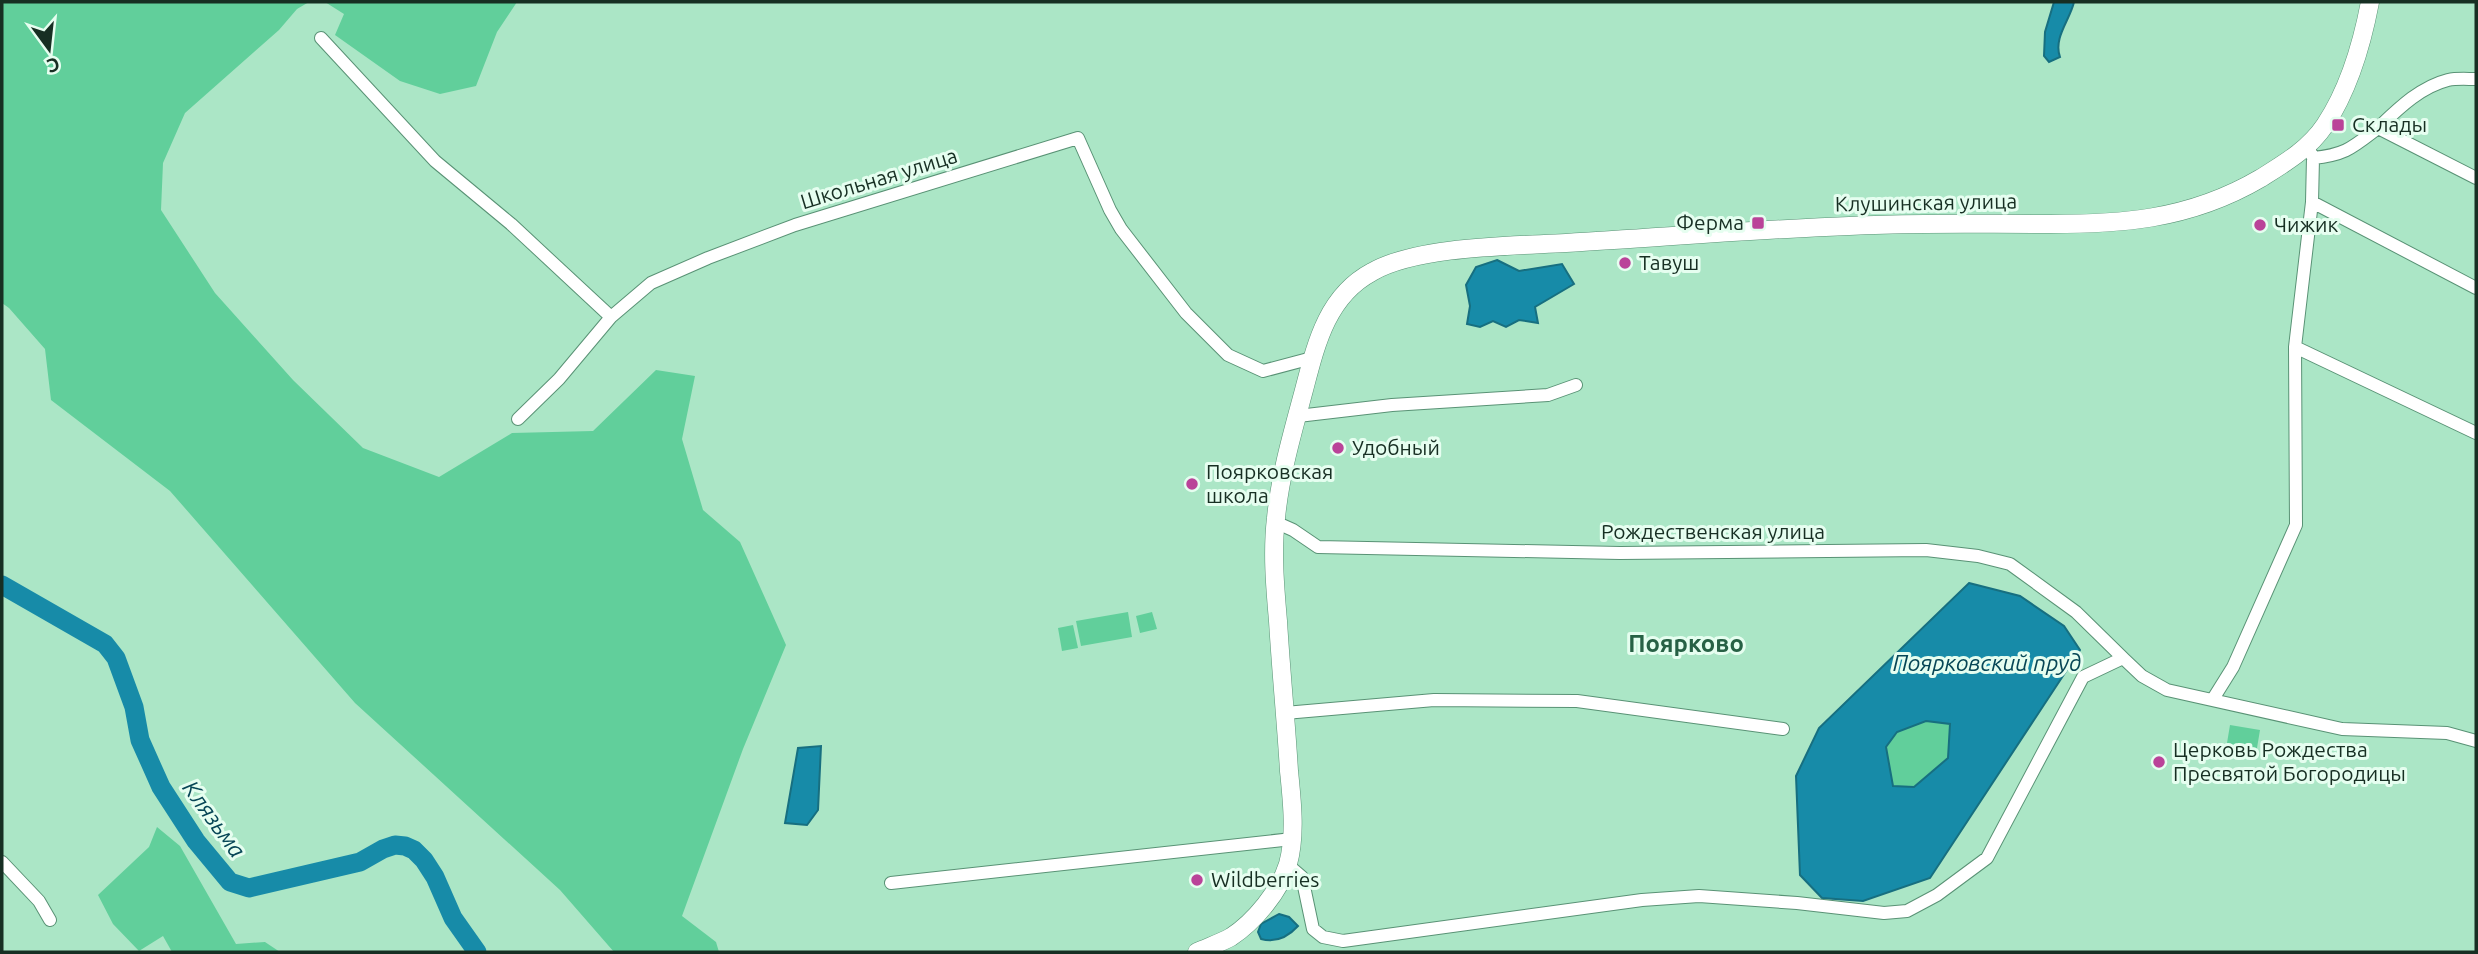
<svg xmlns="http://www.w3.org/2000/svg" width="2478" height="954" font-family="Ubuntu,sans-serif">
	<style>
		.green { fill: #61cf9b }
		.water { fill: #178ba8; stroke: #176f80; stroke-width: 2; fill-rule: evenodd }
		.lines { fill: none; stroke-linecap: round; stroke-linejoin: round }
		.river { stroke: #178ba8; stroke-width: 19 }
		.street-casing { stroke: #599275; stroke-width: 14 }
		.secondary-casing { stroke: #599275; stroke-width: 19 }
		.street { stroke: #fff; stroke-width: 12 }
		.secondary { stroke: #fff; stroke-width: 18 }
		.poi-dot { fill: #ba4399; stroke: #e6fef0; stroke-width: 2.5 }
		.labels { text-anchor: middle; stroke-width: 6; stroke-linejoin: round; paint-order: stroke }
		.poi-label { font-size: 21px; fill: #172f23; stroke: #e6fef0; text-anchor: start }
		.street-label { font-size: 21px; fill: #172f23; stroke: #e6fef0 }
		.water-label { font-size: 23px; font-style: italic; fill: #074656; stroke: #e6fef0 }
		.quarter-label { font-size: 24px; font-weight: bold; fill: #276145; stroke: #e6fef0 }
	</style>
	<rect width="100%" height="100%" fill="#abe6c6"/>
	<path class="green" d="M 2,2 L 309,2 L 297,9 L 279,30 L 185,113 L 163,163 L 161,210 L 215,293 L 293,380 L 363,448 L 439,477 L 512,433 L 593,431 L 656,370 L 695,376 L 682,439 L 703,510 L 740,542 L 786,645 L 743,749 L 682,916 L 716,942 L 719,952 L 614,952 L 560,890 L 355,703 L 170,491 L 51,400 L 45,349 L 9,308 L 2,303 Z
		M 325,2 L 517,2 L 497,32 L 476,86 L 440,94 L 400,81 L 335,35 L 344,14 Z
		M 1128,612 L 1132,637 L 1081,646 L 1076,621 Z
		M 1152,612 L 1157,629 L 1140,633 L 1136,616 Z
		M 1073,625 L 1078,648 L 1062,651 L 1058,628 Z
		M 1926,721 L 1950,724 L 1948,758 L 1914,787 L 1893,786 L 1886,747 L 1897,732 Z
		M 2230,725 L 2260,730 L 2256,754 L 2226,749 Z
		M 157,827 L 180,846 L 236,944 L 265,942 L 280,952 L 172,952 L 163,936 L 139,951 L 113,924 L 98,895 L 149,847 Z"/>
	<path class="water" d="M 2054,2 L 2074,2 C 2070,20 2053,38 2060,57 L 2049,62 L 2044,56 L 2045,32 Z
		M 1497,260 L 1519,271 L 1562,264 L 1574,284 L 1535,307 L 1538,323 L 1519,320 L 1506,327 L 1493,321 L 1480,327 L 1467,324 L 1470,306 L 1466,285 L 1476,267 Z
		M 1969,583 L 2020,596 L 2064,626 L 2080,650 L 1930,878 L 1863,901 L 1822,898 L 1800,875 L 1796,776 L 1819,728 ZM 1926,721 L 1950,724 L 1948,758 L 1914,787 L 1893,786 L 1886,747 L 1897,732 Z
		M 821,746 L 818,810 L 807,825 L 785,823 L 798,748 Z
		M 1279,914 L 1289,917 L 1298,926 C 1288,937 1276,943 1261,939 L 1258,932 L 1261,924 Z"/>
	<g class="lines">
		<path class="river" d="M 2,585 L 105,644 L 116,658 L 134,707 L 140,740 L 161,787 L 196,841 L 230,882 L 249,888 L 360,862 L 383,849 L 395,845 L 405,846 L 414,850 L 424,860 L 435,877 L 453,918 L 477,952"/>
		<defs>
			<path id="street" d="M 321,38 L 435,161 L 511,224 L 611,317
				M 2378,128 C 2398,109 2420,87 2448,80 C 2457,78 2467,79 2476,79
				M 2313,158 C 2346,155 2353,147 2378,128 L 2476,178
				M 2312,202 L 2476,288
				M 2295,347 L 2476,433
				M 1298,416 L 1392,405 L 1548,395 L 1576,385
				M 518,419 L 559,379 L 611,317 L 651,283 L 708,258 L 795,225 L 1078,138 L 1110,210 L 1121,229 L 1186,313 L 1228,355 L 1263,371 L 1312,358
				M 1275,522 L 1293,530 L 1318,547 L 1620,553 L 1926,550 L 1978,556 L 2010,564 L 2076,612 L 2123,658
				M 2213,699 L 2233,667 L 2296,525 L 2295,347 L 2312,202 L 2313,158 L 2308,146
				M 1285,713 L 1434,700 L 1577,701 L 1783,729
				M 2,862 L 39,901 L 50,920
				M 1288,865 L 1302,877 L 1313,929 L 1323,937 L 1343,941 L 1642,900 L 1699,896 L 1797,903 L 1884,913 L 1907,911 L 1937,895 L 1987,858 L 2083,677 L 2123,658 L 2142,676 L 2167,690 L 2342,729 L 2447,733 L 2476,741
				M 891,883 L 1292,839"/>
			<path id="secondary" d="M 1197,952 C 1208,947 1220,943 1231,937 C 1254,922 1280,891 1288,864 C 1296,835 1292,801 1289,771 C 1286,721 1281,671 1278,621 C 1275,587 1272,552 1276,518 C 1280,475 1293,431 1304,390 C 1316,344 1327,296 1372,272 C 1417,246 1513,246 1566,243 C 1669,237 1772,228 1875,225 C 1928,223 1981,224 2035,224 C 2117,225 2188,221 2261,178 C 2285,163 2309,149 2325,125 C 2349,89 2362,44 2370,2"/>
		</defs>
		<use href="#street" class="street-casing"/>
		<use href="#secondary" class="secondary-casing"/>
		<use href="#street" class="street"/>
		<use href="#secondary" class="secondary"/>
	</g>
	<g class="poi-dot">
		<rect x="2331" y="118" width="14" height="14" rx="3.5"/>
		<rect x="1751" y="216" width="14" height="14" rx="3.5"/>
		<circle cx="2260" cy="225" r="7"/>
		<circle cx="1625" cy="263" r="7"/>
		<circle cx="1338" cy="448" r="7"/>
		<circle cx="1192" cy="484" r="7"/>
		<circle cx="2159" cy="762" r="7"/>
		<circle cx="1197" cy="880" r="7"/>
	</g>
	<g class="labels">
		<g class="poi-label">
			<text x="2352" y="132">Склады</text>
			<text x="1744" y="230" text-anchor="end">Ферма</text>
			<text x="2274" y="232">Чижик</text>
			<text x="1639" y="270">Тавуш</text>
			<text x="1352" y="455">Удобный</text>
			<text x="1206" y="479">Поярковская<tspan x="1206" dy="24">школа</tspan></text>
			<text x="2173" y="757">Церковь Рождества<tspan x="2173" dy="24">Пресвятой Богородицы</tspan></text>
			<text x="1211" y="887">Wildberries</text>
		</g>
		<g class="street-label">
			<text transform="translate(879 179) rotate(-17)" y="7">Школьная улица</text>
			<text transform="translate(1926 203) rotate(-1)" y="7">Клушинская улица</text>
			<text x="1713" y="539">Рождественская улица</text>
		</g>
		<g class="water-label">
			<text x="1987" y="671">Поярковский пруд</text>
			<text transform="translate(214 819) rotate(54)" y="8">Клязьма</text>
		</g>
		<g class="quarter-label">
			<text x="1686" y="652">Поярково</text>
		</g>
	</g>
	<rect width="2478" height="954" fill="none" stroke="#172f23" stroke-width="7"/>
	<g transform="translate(49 49) rotate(165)" stroke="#e6fef0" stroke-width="5" paint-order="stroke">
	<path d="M0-5L12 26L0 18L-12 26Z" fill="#172f23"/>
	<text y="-10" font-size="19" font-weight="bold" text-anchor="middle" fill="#172f23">С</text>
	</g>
</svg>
